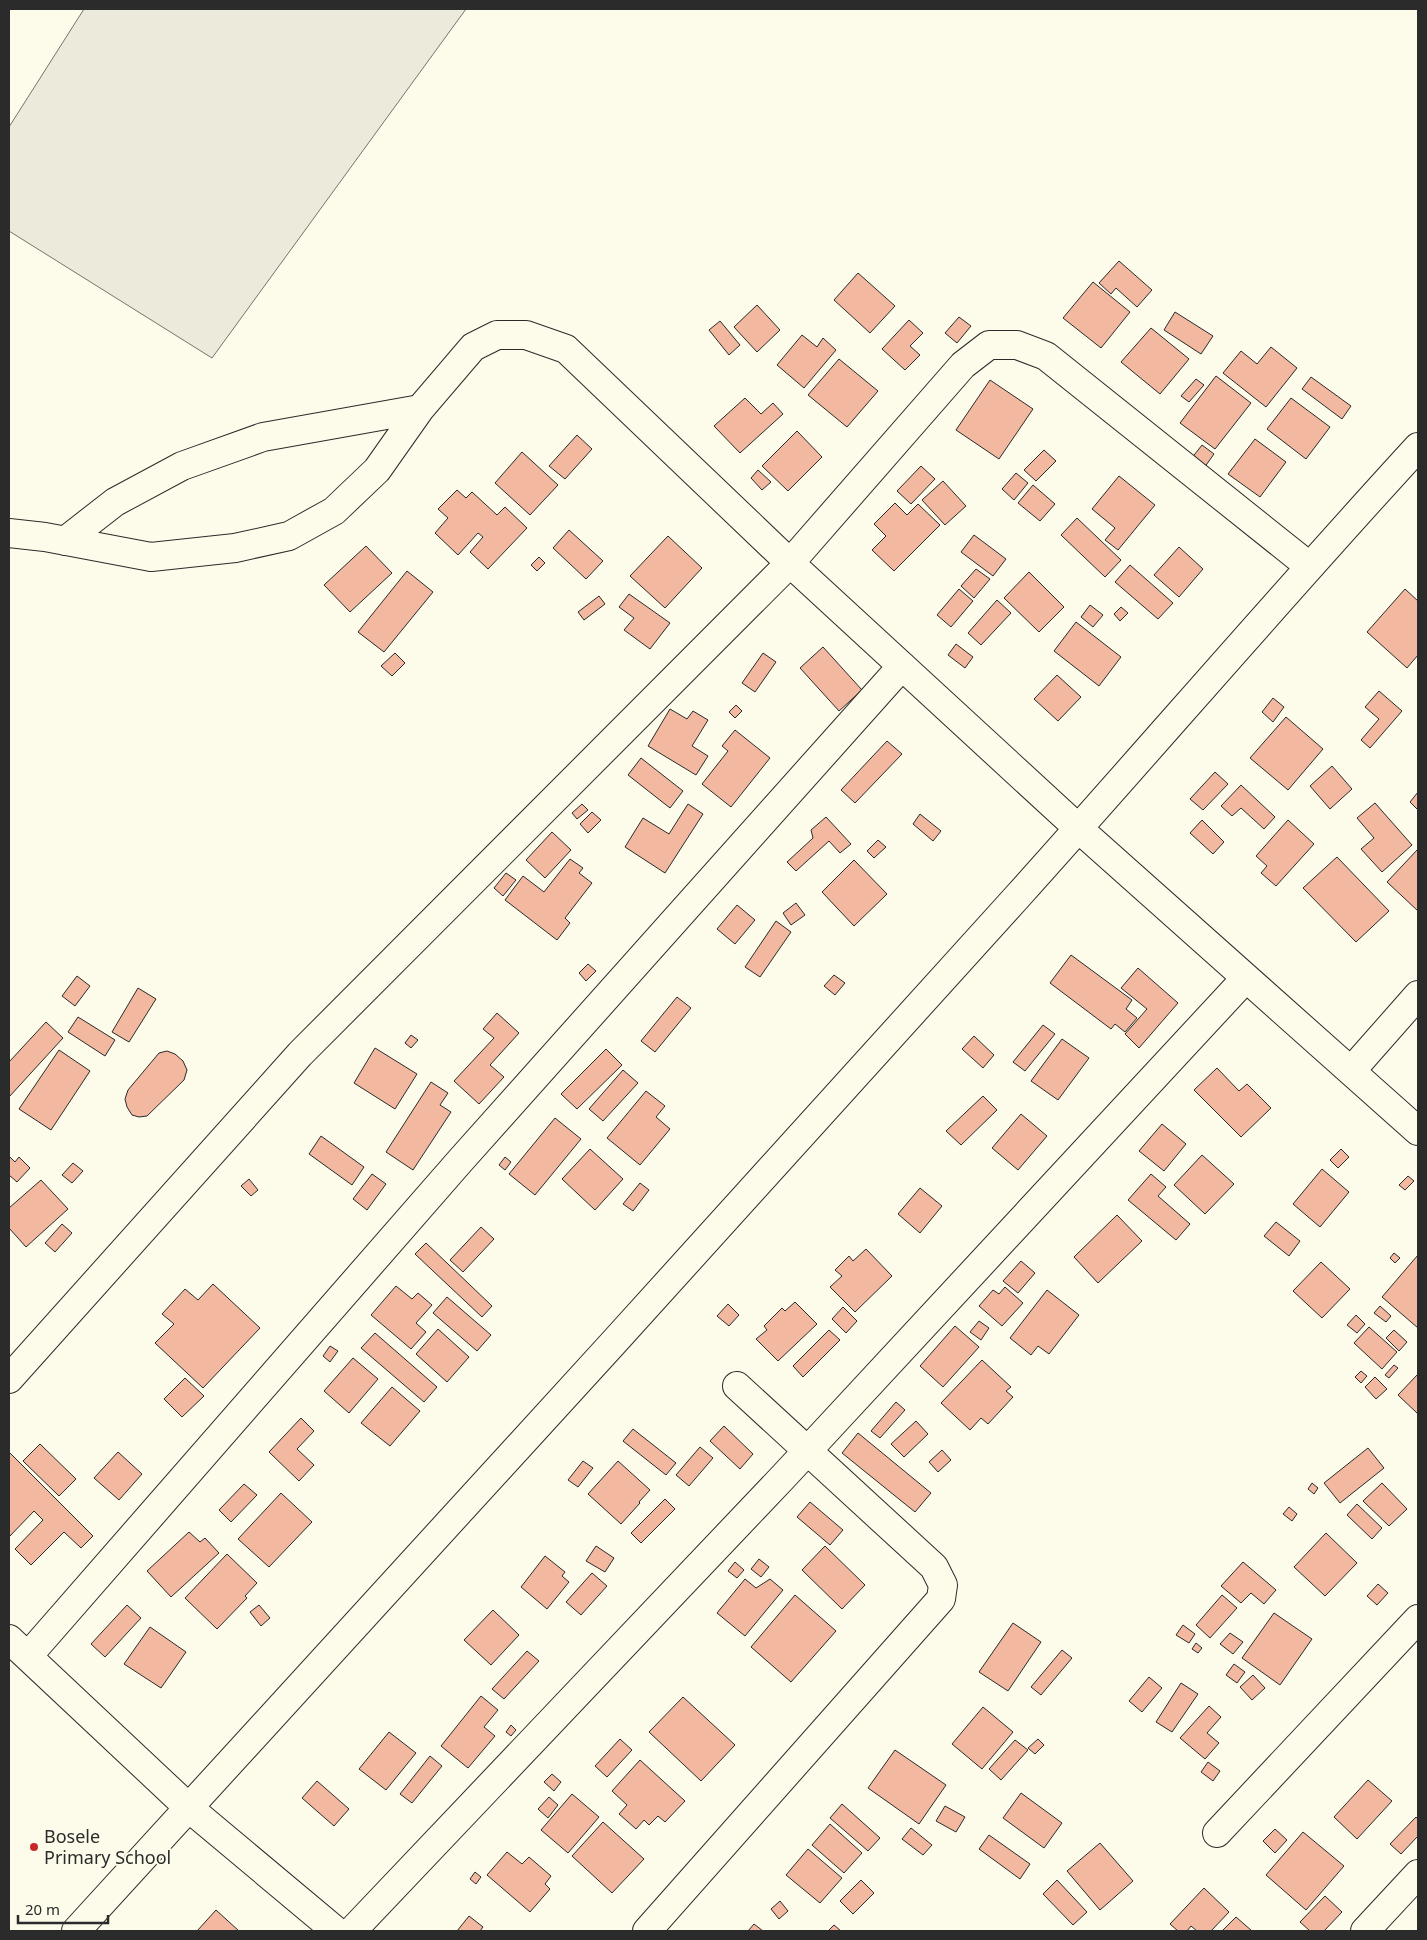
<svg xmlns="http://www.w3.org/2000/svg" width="1427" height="1940" font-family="'Noto Sans',sans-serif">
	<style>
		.green { fill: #ecebdb; stroke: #74746e }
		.building { fill: #f2b8a0; stroke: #2b2b2b }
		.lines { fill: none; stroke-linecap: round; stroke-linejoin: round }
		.minor-casing { stroke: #2b2b2b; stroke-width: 30 }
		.minor { stroke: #fdfbea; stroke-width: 28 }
		.poi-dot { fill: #c62828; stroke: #fdfbea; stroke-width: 2 }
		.labels { text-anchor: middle; stroke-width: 4; stroke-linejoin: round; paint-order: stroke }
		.poi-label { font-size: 18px; fill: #2b2b2b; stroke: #fdfbea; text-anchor: start }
	</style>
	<rect width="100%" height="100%" fill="#fdfbea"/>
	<path class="green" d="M 84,9 L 466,9 L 212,358 L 9,231 L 9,127 Z"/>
	<path class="building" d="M 1119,261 L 1152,290 L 1137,307 L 1116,288 L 1111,294 L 1099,283 Z
		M 858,273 L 895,306 L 870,333 L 834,300 Z
		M 1093,282 L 1130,312 L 1101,348 L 1063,318 Z
		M 757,305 L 780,330 L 757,352 L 734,327 Z
		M 1175,312 L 1213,336 L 1201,354 L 1164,330 Z
		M 959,317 L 971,326 L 957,343 L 945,333 Z
		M 909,320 L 923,333 L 910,346 L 920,355 L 905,370 L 882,349 Z
		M 720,321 L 740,345 L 729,355 L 709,330 Z
		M 1151,328 L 1189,359 L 1160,394 L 1121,362 Z
		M 802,335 L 817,347 L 823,338 L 836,350 L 804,388 L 777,365 Z
		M 1271,347 L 1297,368 L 1266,407 L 1223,373 L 1241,351 L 1257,364 Z
		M 839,359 L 878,391 L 847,427 L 808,395 Z
		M 1216,376 L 1251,403 L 1215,449 L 1180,423 Z
		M 1311,377 L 1351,406 L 1342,419 L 1302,389 Z
		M 1196,379 L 1204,385 L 1189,402 L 1181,396 Z
		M 990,380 L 1033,409 L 999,459 L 956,430 Z
		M 745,398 L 761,414 L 773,403 L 783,414 L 740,453 L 714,426 Z
		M 1291,398 L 1330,427 L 1306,459 L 1267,429 Z
		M 797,431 L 822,457 L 788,491 L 762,466 Z
		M 577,435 L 592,449 L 565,479 L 549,466 Z
		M 1255,439 L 1286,462 L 1260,497 L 1228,474 Z
		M 1202,445 L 1214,454 L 1204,468 L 1191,459 Z
		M 1044,450 L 1056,461 L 1036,481 L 1024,470 Z
		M 522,452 L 558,485 L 530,515 L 495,483 Z
		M 921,466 L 935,479 L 911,504 L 897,491 Z
		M 758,470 L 771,482 L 762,490 L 751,478 Z
		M 1016,473 L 1028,483 L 1014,500 L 1002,489 Z
		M 1119,476 L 1155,505 L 1118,550 L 1105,540 L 1115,528 L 1092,509 Z
		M 943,481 L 966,506 L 945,525 L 922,500 Z
		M 1033,485 L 1055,504 L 1040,521 L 1018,503 Z
		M 457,490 L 466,498 L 472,492 L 497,515 L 505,507 L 527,528 L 488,569 L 470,552 L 483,537 L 478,533 L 458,555 L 435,533 L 448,518 L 438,509 Z
		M 895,503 L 907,515 L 918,504 L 940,525 L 894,571 L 872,550 L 886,536 L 874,524 Z
		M 1077,518 L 1121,560 L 1105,577 L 1061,535 Z
		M 569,530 L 603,561 L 586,579 L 553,548 Z
		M 974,535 L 1006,559 L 993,576 L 961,552 Z
		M 668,536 L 702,568 L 665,608 L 630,576 Z
		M 366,546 L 392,573 L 350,612 L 324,585 Z
		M 1179,547 L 1203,569 L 1179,597 L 1154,575 Z
		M 539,557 L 545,563 L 537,571 L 531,565 Z
		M 1130,565 L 1173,603 L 1158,619 L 1115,582 Z
		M 976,569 L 990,579 L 974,598 L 961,586 Z
		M 407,571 L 433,592 L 384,652 L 358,632 Z
		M 1029,572 L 1064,607 L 1039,632 L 1004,598 Z
		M 959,589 L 973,601 L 951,627 L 937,615 Z
		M 1405,589 L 1418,601 L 1418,655 L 1407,668 L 1367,632 Z
		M 629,594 L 670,623 L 650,649 L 624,630 L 634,618 L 619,607 Z
		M 599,596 L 605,604 L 584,620 L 578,612 Z
		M 997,600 L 1011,613 L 981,645 L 968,633 Z
		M 1090,605 L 1103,615 L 1093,627 L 1081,617 Z
		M 1121,607 L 1128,613 L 1120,621 L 1114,614 Z
		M 1076,622 L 1121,657 L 1099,686 L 1054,651 Z
		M 956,644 L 973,657 L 965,668 L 948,655 Z
		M 823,647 L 862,690 L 839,711 L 800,668 Z
		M 395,653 L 405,663 L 392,676 L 381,666 Z
		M 763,653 L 776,662 L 755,692 L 742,683 Z
		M 1057,675 L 1081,697 L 1058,721 L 1034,699 Z
		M 1379,691 L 1402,711 L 1370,748 L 1361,740 L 1379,719 L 1365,707 Z
		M 1273,698 L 1284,707 L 1273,722 L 1262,712 Z
		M 736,705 L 742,711 L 735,718 L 729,712 Z
		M 670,709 L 687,719 L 693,711 L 708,720 L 692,746 L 708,756 L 696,775 L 648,746 Z
		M 1286,717 L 1323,749 L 1288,790 L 1250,758 Z
		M 735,730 L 770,758 L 731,807 L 702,784 L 728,751 L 722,746 Z
		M 887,741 L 902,754 L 855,803 L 841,790 Z
		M 641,758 L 683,791 L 670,808 L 628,775 Z
		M 1332,766 L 1352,789 L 1330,809 L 1310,786 Z
		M 1215,772 L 1228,784 L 1203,810 L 1190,799 Z
		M 1241,785 L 1275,817 L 1264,829 L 1241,808 L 1232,816 L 1221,806 Z
		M 1418,792 L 1418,810 L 1410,802 Z
		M 1375,803 L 1412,845 L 1382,872 L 1361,849 L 1374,838 L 1357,818 Z
		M 582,804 L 588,810 L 577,819 L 572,813 Z
		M 688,804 L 703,814 L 665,873 L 625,847 L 643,818 L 669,834 Z
		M 592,812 L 601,820 L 588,833 L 580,824 Z
		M 920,814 L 941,831 L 933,841 L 913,824 Z
		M 826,817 L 851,844 L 840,853 L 829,841 L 796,871 L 787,862 L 813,838 L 811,830 Z
		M 1202,820 L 1224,842 L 1213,854 L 1190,833 Z
		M 1288,820 L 1314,844 L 1276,886 L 1261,873 L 1267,866 L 1256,856 Z
		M 552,832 L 571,850 L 545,878 L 526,860 Z
		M 878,840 L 886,847 L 874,858 L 867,851 Z
		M 1418,849 L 1418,911 L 1387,882 Z
		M 1337,857 L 1389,911 L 1356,942 L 1303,888 Z
		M 570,859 L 583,868 L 579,873 L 592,883 L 565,918 L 570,923 L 557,940 L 505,900 L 523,876 L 544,892 Z
		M 854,860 L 887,894 L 854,926 L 822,892 Z
		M 506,873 L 516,880 L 503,896 L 494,888 Z
		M 796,903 L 805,915 L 791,925 L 783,913 Z
		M 737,905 L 755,920 L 735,944 L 717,929 Z
		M 776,921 L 791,932 L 760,977 L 745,967 Z
		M 1071,955 L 1132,1000 L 1126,1009 L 1137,1018 L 1125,1032 L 1115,1024 L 1111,1029 L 1050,983 Z
		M 588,964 L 596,971 L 586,981 L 579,973 Z
		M 1138,968 L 1178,1003 L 1139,1048 L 1125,1034 L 1147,1009 L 1121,988 Z
		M 834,975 L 845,983 L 835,995 L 824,986 Z
		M 77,976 L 90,986 L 75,1006 L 62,996 Z
		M 138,988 L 156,999 L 129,1042 L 112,1032 Z
		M 677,997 L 691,1008 L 655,1052 L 641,1041 Z
		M 497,1013 L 519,1033 L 490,1065 L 504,1077 L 479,1104 L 454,1081 L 494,1038 L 483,1029 Z
		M 78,1017 L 115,1040 L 105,1056 L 68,1032 Z
		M 46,1022 L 63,1038 L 9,1097 L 9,1062 Z
		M 1043,1025 L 1055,1034 L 1025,1071 L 1013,1062 Z
		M 411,1035 L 418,1040 L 411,1048 L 405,1043 Z
		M 974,1036 L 994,1055 L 983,1068 L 962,1049 Z
		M 1062,1039 L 1089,1058 L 1058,1100 L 1031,1081 Z
		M 375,1048 L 417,1074 L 395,1109 L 354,1083 Z
		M 606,1049 L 622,1065 L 577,1109 L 561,1094 Z
		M 59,1050 L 90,1071 L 51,1130 L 19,1109 Z
		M 167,1051 L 175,1054 L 183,1061 L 187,1070 L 184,1080 L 147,1116 L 139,1117 L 132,1115 L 127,1107 L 125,1099 L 128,1090 L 159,1053 Z
		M 1217,1068 L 1239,1091 L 1247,1084 L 1271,1108 L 1241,1137 L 1194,1090 Z
		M 623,1070 L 638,1083 L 603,1121 L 589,1109 Z
		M 431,1082 L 448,1093 L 440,1105 L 451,1112 L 413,1170 L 386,1152 Z
		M 646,1091 L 665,1106 L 656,1117 L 670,1129 L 640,1165 L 607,1138 Z
		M 983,1096 L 997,1110 L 961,1145 L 946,1131 Z
		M 1021,1114 L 1047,1136 L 1018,1170 L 992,1148 Z
		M 555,1118 L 581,1139 L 535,1195 L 509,1174 Z
		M 1162,1124 L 1186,1144 L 1164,1171 L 1139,1151 Z
		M 321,1136 L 364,1167 L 352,1185 L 309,1154 Z
		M 590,1149 L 623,1179 L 595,1210 L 562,1179 Z
		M 1341,1149 L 1349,1157 L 1338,1168 L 1330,1160 Z
		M 1202,1155 L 1234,1184 L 1205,1214 L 1174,1185 Z
		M 9,1156 L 15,1162 L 19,1157 L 30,1168 L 17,1182 L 9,1175 Z
		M 505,1157 L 511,1162 L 505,1170 L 499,1165 Z
		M 73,1163 L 83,1171 L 72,1183 L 62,1175 Z
		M 1322,1169 L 1349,1192 L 1320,1227 L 1293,1204 Z
		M 372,1174 L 386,1184 L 367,1210 L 353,1199 Z
		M 1151,1174 L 1166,1187 L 1158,1196 L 1190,1224 L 1176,1240 L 1128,1200 Z
		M 1408,1176 L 1414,1181 L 1405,1190 L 1399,1185 Z
		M 249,1179 L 258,1190 L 251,1196 L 241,1186 Z
		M 41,1180 L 68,1209 L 26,1247 L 9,1228 L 9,1208 Z
		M 640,1183 L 649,1190 L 633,1211 L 623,1204 Z
		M 920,1188 L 942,1206 L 920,1233 L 898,1214 Z
		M 1117,1215 L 1142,1241 L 1098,1283 L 1074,1257 Z
		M 1276,1222 L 1300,1241 L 1289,1256 L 1264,1236 Z
		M 62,1224 L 72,1233 L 55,1252 L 45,1243 Z
		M 481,1227 L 494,1239 L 463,1272 L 450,1260 Z
		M 426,1243 L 492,1306 L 482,1317 L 415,1254 Z
		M 866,1249 L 892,1276 L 855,1312 L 830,1287 L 842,1276 L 835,1270 L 849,1256 L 853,1261 Z
		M 1394,1253 L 1400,1258 L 1395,1263 L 1390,1258 Z
		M 1418,1255 L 1418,1328 L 1382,1297 Z
		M 1021,1261 L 1035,1273 L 1018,1293 L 1003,1281 Z
		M 1321,1262 L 1350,1289 L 1322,1318 L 1293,1291 Z
		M 213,1284 L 260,1328 L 203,1388 L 155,1343 L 174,1324 L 162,1314 L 185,1289 L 198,1300 Z
		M 396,1286 L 412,1299 L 418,1293 L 432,1305 L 416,1323 L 426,1332 L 411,1349 L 371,1315 Z
		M 1005,1287 L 1023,1303 L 1002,1326 L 979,1306 L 993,1290 L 999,1294 Z
		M 1047,1290 L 1079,1315 L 1049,1354 L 1038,1346 L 1031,1355 L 1010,1338 Z
		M 447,1297 L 491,1335 L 477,1351 L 433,1313 Z
		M 795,1302 L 817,1324 L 778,1361 L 756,1339 L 767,1330 L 764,1326 L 782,1308 L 785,1311 Z
		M 728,1304 L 739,1315 L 729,1326 L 717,1316 Z
		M 1380,1306 L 1391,1316 L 1386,1322 L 1374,1313 Z
		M 843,1307 L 857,1321 L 846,1333 L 832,1319 Z
		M 1356,1315 L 1365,1324 L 1357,1333 L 1347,1325 Z
		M 979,1321 L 989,1328 L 981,1340 L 970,1332 Z
		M 955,1326 L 979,1347 L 943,1387 L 920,1366 Z
		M 1369,1327 L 1397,1352 L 1382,1369 L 1354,1343 Z
		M 438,1329 L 469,1357 L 447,1382 L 416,1354 Z
		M 829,1330 L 840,1340 L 803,1377 L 793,1366 Z
		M 1394,1330 L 1407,1342 L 1399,1351 L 1386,1338 Z
		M 375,1333 L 437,1387 L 424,1402 L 361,1348 Z
		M 330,1346 L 338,1351 L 330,1362 L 323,1356 Z
		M 353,1358 L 378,1379 L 349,1413 L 324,1391 Z
		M 982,1360 L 1011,1387 L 1006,1391 L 1013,1397 L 988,1424 L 981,1418 L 970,1430 L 941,1403 Z
		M 1394,1365 L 1398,1368 L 1389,1378 L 1385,1375 Z
		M 1361,1371 L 1367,1376 L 1361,1383 L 1355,1377 Z
		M 1418,1374 L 1418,1414 L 1398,1395 Z
		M 1375,1377 L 1387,1389 L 1376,1399 L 1365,1387 Z
		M 185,1378 L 204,1396 L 182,1417 L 164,1399 Z
		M 392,1387 L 420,1411 L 390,1446 L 361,1423 Z
		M 896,1402 L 905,1410 L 880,1438 L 871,1431 Z
		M 301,1418 L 314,1431 L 297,1449 L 314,1465 L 299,1481 L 269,1452 Z
		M 916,1421 L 928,1434 L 904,1457 L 891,1444 Z
		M 724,1426 L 753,1454 L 740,1469 L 710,1441 Z
		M 633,1429 L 676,1463 L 666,1475 L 623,1441 Z
		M 858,1433 L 931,1493 L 915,1512 L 842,1453 Z
		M 40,1444 L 76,1479 L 59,1496 L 23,1461 Z
		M 700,1447 L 713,1458 L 689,1486 L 676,1475 Z
		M 1368,1448 L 1384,1468 L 1340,1503 L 1324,1483 Z
		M 942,1450 L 951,1460 L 938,1472 L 929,1462 Z
		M 9,1452 L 93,1536 L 81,1548 L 64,1532 L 31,1565 L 15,1549 L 43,1520 L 34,1511 L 9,1537 Z
		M 118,1452 L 142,1474 L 119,1500 L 94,1478 Z
		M 583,1461 L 593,1468 L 578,1487 L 568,1480 Z
		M 618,1461 L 650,1490 L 639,1502 L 640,1503 L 621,1524 L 588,1494 Z
		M 1312,1483 L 1318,1488 L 1314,1494 L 1308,1489 Z
		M 1382,1483 L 1407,1509 L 1389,1526 L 1363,1501 Z
		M 244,1484 L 257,1495 L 231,1522 L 219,1510 Z
		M 281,1493 L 312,1522 L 269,1567 L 238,1539 Z
		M 665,1499 L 675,1509 L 641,1543 L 631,1533 Z
		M 810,1502 L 843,1530 L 830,1545 L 797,1517 Z
		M 1357,1504 L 1382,1528 L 1372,1539 L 1347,1515 Z
		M 1289,1507 L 1297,1514 L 1292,1521 L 1283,1514 Z
		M 189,1532 L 200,1542 L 205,1538 L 219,1553 L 171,1597 L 147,1571 Z
		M 1326,1533 L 1357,1563 L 1325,1596 L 1294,1567 Z
		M 596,1546 L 614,1558 L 605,1572 L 586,1561 Z
		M 825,1546 L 865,1585 L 842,1609 L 802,1570 Z
		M 227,1554 L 257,1583 L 245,1596 L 247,1598 L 217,1629 L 185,1598 Z
		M 545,1556 L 565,1572 L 562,1576 L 569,1582 L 547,1609 L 521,1587 Z
		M 759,1559 L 769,1567 L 761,1577 L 751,1569 Z
		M 735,1562 L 744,1570 L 737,1578 L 728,1571 Z
		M 1243,1562 L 1276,1590 L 1264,1604 L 1251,1593 L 1241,1603 L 1221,1586 Z
		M 592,1573 L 607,1586 L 581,1615 L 566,1602 Z
		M 745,1579 L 756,1588 L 770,1579 L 783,1590 L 745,1636 L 717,1613 Z
		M 1378,1584 L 1388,1593 L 1377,1605 L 1367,1596 Z
		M 795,1595 L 836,1631 L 791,1682 L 751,1647 Z
		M 1222,1595 L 1237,1608 L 1210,1638 L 1196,1625 Z
		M 127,1605 L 141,1618 L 105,1657 L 91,1644 Z
		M 259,1605 L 270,1618 L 261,1626 L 250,1612 Z
		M 493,1610 L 519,1635 L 491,1665 L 464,1640 Z
		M 1274,1613 L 1312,1639 L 1280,1685 L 1242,1658 Z
		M 1013,1623 L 1041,1642 L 1008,1691 L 979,1672 Z
		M 1183,1625 L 1195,1634 L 1189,1643 L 1176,1635 Z
		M 150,1627 L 186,1652 L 161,1688 L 124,1664 Z
		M 1230,1633 L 1243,1642 L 1233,1654 L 1220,1644 Z
		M 1196,1643 L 1202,1648 L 1198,1653 L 1192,1649 Z
		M 1062,1650 L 1072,1658 L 1041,1695 L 1031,1687 Z
		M 527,1651 L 539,1661 L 504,1699 L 492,1689 Z
		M 1234,1664 L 1245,1672 L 1237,1683 L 1226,1675 Z
		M 1253,1675 L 1265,1688 L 1252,1700 L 1240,1687 Z
		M 1149,1677 L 1162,1688 L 1142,1712 L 1129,1701 Z
		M 1181,1683 L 1198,1694 L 1172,1732 L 1156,1722 Z
		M 481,1696 L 498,1710 L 484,1727 L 495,1736 L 468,1768 L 441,1746 Z
		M 683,1697 L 735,1745 L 701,1781 L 649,1732 Z
		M 1209,1706 L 1221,1717 L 1207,1733 L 1219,1743 L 1205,1759 L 1180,1738 Z
		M 983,1707 L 1013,1732 L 982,1769 L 952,1744 Z
		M 511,1725 L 516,1730 L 511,1736 L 506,1732 Z
		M 389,1732 L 416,1753 L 386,1790 L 359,1769 Z
		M 620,1739 L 632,1750 L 607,1777 L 595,1766 Z
		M 1038,1739 L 1044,1745 L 1035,1754 L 1028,1748 Z
		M 1015,1740 L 1028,1750 L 1001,1780 L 989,1769 Z
		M 895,1750 L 946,1785 L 919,1824 L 868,1788 Z
		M 430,1756 L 442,1766 L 412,1803 L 400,1794 Z
		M 640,1760 L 685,1801 L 665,1822 L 658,1816 L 649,1825 L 644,1820 L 636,1829 L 619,1814 L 627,1805 L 612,1791 Z
		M 1208,1762 L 1220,1771 L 1213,1781 L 1201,1772 Z
		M 552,1774 L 561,1782 L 554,1791 L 544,1782 Z
		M 1368,1780 L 1392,1801 L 1357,1839 L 1334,1817 Z
		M 317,1781 L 349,1809 L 334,1826 L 302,1798 Z
		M 1021,1793 L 1062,1823 L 1044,1848 L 1003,1818 Z
		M 572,1794 L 599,1817 L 568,1853 L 541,1830 Z
		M 549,1797 L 558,1805 L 548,1818 L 538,1809 Z
		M 842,1804 L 880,1838 L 868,1851 L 830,1818 Z
		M 945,1806 L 965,1817 L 956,1832 L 936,1821 Z
		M 1416,1817 L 1418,1819 L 1418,1836 L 1401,1854 L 1390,1844 Z
		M 603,1822 L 644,1859 L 612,1893 L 572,1856 Z
		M 830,1824 L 862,1853 L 844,1873 L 812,1845 Z
		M 911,1828 L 932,1845 L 923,1855 L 902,1839 Z
		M 1275,1829 L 1287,1840 L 1275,1853 L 1263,1841 Z
		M 1303,1832 L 1344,1866 L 1306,1910 L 1266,1875 Z
		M 989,1835 L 1030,1864 L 1020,1879 L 979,1849 Z
		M 1100,1843 L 1133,1881 L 1100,1910 L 1067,1871 Z
		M 808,1849 L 842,1878 L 820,1903 L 786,1875 Z
		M 507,1852 L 522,1864 L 529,1857 L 551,1876 L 545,1884 L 550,1889 L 530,1912 L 487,1875 Z
		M 475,1872 L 481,1877 L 476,1884 L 470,1879 Z
		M 861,1880 L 874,1893 L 853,1914 L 840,1901 Z
		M 1057,1880 L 1087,1912 L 1073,1925 L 1043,1894 Z
		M 1204,1888 L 1229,1912 L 1211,1931 L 1197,1931 L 1191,1926 L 1187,1931 L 1178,1931 L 1170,1924 Z
		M 1325,1896 L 1342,1912 L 1324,1931 L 1310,1931 L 1300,1922 Z
		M 780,1901 L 788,1911 L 779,1919 L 771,1909 Z
		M 216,1910 L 239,1931 L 197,1931 Z
		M 469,1916 L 483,1927 L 480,1931 L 457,1931 Z
		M 1236,1917 L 1252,1931 L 1222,1931 Z
		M 754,1924 L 763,1931 L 748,1931 Z
		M 834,1925 L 841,1931 L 828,1931 Z"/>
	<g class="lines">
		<defs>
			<path id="minor" d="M 9,533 L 45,537 L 151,557 L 235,548 L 289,536 L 334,511 L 377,470 L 420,409 L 473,347 L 497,335 L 526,335 L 566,349 L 790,563 L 1079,829 L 1418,1131
				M 65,541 L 115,502 L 182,466 L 263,437 L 420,409
				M 1351,1071 L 1418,995
				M 9,1379 L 300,1054 L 790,563 L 963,365 L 989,345 L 1017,345 L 1046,356 L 1309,566
				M 9,1639 L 189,1808 L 336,1931
				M 28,1656 L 460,1161 L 902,666
				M 1217,1833 L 1418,1619
				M 76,1931 C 391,1588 705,1243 1017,897 C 1151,748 1282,595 1418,447
				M 352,1931 L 784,1476 L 1246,978
				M 647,1931 L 941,1599 L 943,1585 L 934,1567 L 737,1386
				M 1365,1931 L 1418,1874"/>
		</defs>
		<use href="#minor" class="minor-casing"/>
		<use href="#minor" class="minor"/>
	</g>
	<circle class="poi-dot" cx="34" cy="1847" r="5"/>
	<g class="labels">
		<g class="poi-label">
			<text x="44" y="1843">Bosele<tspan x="44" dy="21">Primary School</tspan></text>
		</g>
	</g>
	<rect width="1427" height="1940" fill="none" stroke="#2b2b2b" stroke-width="20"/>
	<path d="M18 1915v8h90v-8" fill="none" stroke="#2b2b2b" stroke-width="2.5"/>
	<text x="25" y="1915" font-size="15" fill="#2b2b2b" stroke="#fdfbea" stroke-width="4" paint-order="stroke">20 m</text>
</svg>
